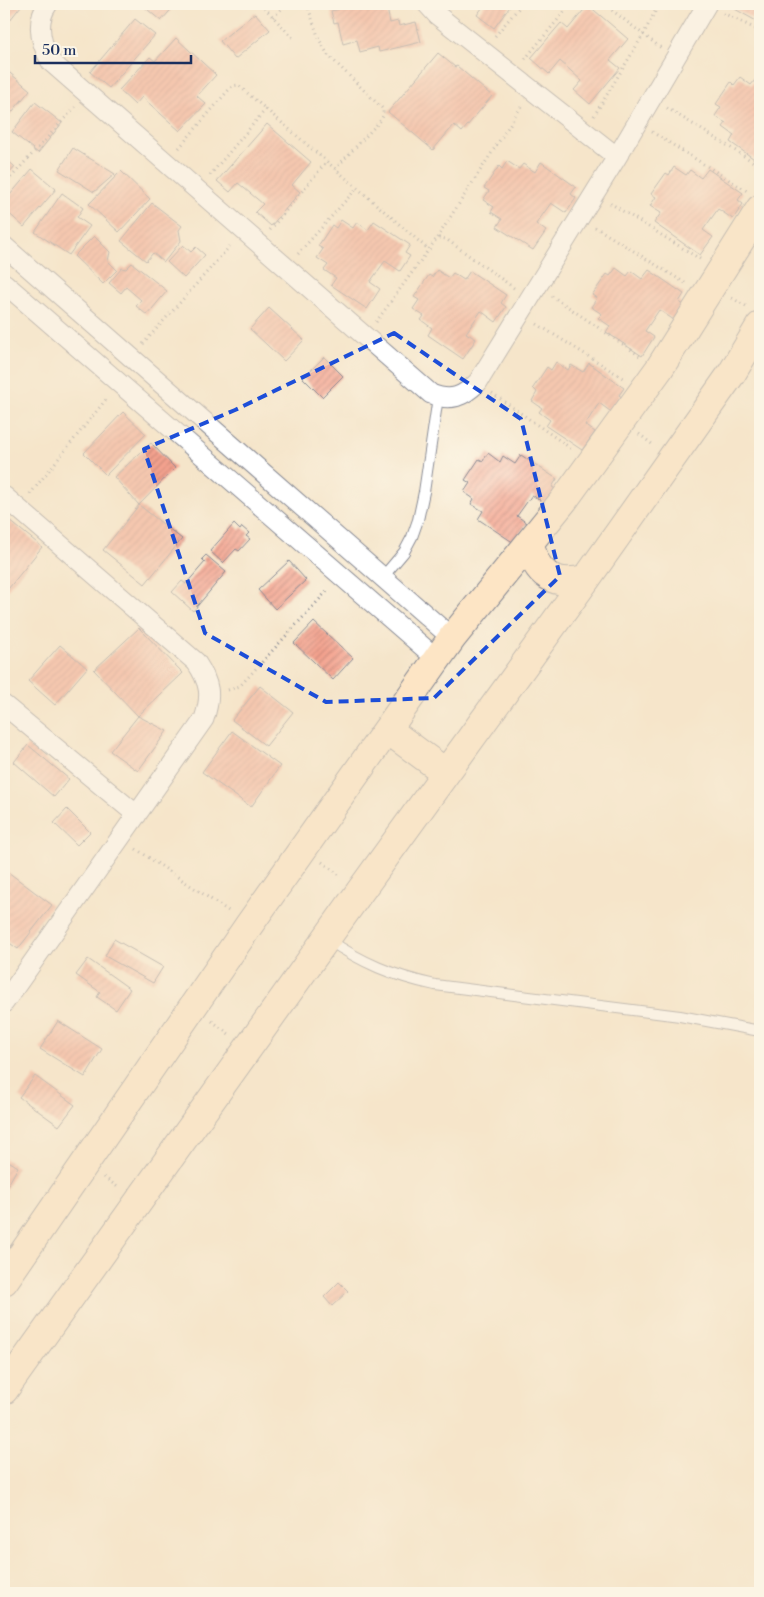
<svg xmlns="http://www.w3.org/2000/svg" width="764" height="1597" font-family="'Libre Bodoni',serif">
	<style>
		.building { fill: url(#building-hatch) }
		.lines { fill: none; stroke-linecap: round; stroke-linejoin: round }
		.lane-casing { stroke: #888a94; stroke-width: 12 }
		.street-casing { stroke: #888a94; stroke-width: 21 }
		.secondary-casing { stroke: #888a94; stroke-width: 30 }
		.path { stroke: #888a94; stroke-width: 3; stroke-dasharray: 1 4; stroke-linecap: butt }
		.lane { stroke: #fff; stroke-width: 10 }
		.street { stroke: #fff; stroke-width: 19 }
		.secondary { stroke: #fde5c5; stroke-width: 28 }
		.marked { fill: none; stroke: #1d4ed8; stroke-width: 4; stroke-dasharray: 10 6; stroke-linejoin: round }
	</style>
	<defs>
		<pattern id="building-hatch" width="6" height="6" patternUnits="userSpaceOnUse" patternTransform="scale(1.25)"><rect width="6" height="6" fill="#f4a28e"/><path d="M-1 1l2-2M0 6l6-6M5 7l2-2" fill="none" stroke="#c58477"/></pattern>
	</defs>
	<rect width="100%" height="100%" fill="#fcf5e5"/>
	<filter id="ink" filterUnits="userSpaceOnUse"><feTurbulence type="fractalNoise" baseFrequency=".02" numOctaves="2"/><feDisplacementMap in="SourceGraphic" scale="10" xChannelSelector="R" yChannelSelector="G"/><feConvolveMatrix kernelMatrix="1 2 1 2 8 2 1 2 1" color-interpolation-filters="sRGB"/></filter>
	<filter id="wash" filterUnits="userSpaceOnUse"><feTurbulence type="fractalNoise" baseFrequency=".0096" numOctaves="4" result="noise"/><feDisplacementMap in="SourceGraphic" scale="20" xChannelSelector="R" yChannelSelector="G"/><feGaussianBlur stdDeviation="1.12" result="paint"/><feColorMatrix in="noise" values="0 0 0 0 0 0 0 0 0 0 0 0 0 0 0 0 0 1.4 0 .05"/><feComposite in="paint" operator="in"/></filter>
	<g filter="url(#wash)">
		<rect width="100%" height="100%" fill="#f5e5ca"/>
		<g id="blocks">
			<path class="building" d="M 4,4 L 18,4 L 21,6 L 6,25 L 4,23 Z
				M 141,4 L 176,4 L 161,21 Z
				M 337,4 L 397,4 L 397,6 L 387,8 L 390,23 L 398,21 L 399,26 L 416,22 L 421,42 L 379,52 L 378,47 L 360,52 L 357,40 L 343,44 L 338,22 L 334,23 L 331,11 L 339,9 Z
				M 485,4 L 512,4 L 494,28 L 477,15 Z
				M 736,4 L 760,4 L 760,23 L 733,8 Z
				M 588,5 L 628,39 L 610,60 L 620,68 L 590,104 L 574,90 L 582,81 L 560,61 L 549,74 L 531,58 L 561,23 L 568,29 Z
				M 255,13 L 270,30 L 235,59 L 220,41 Z
				M 135,19 L 155,35 L 109,88 L 90,72 Z
				M 176,38 L 216,75 L 197,96 L 206,104 L 180,131 L 142,97 L 135,105 L 119,90 L 150,57 L 155,61 Z
				M 438,53 L 455,67 L 457,66 L 492,96 L 462,132 L 454,125 L 433,150 L 388,112 Z
				M 4,68 L 30,90 L 4,122 Z
				M 740,77 L 751,85 L 755,80 L 760,83 L 760,163 L 730,142 L 734,135 L 723,127 L 726,123 L 715,116 L 721,107 L 716,104 L 731,82 L 734,85 Z
				M 35,102 L 62,123 L 38,153 L 12,132 Z
				M 267,124 L 311,162 L 292,185 L 300,192 L 271,226 L 255,212 L 263,204 L 238,183 L 230,192 L 217,181 Z
				M 73,148 L 115,174 L 94,192 L 59,170 Z
				M 4,157 L 15,167 L 4,180 Z
				M 507,161 L 519,169 L 523,164 L 535,172 L 541,162 L 576,187 L 571,194 L 576,198 L 566,213 L 551,203 L 536,224 L 546,231 L 533,250 L 497,227 L 502,219 L 491,212 L 494,207 L 483,200 L 489,191 L 484,188 L 499,166 L 502,169 Z
				M 674,167 L 686,175 L 690,170 L 701,178 L 708,169 L 743,193 L 738,200 L 743,204 L 733,219 L 718,209 L 703,230 L 713,237 L 700,255 L 654,223 L 661,213 L 650,206 L 656,197 L 651,194 L 666,173 L 669,175 Z
				M 32,169 L 56,189 L 24,227 L 4,209 L 4,202 Z
				M 121,171 L 150,199 L 119,232 L 89,204 Z
				M 62,193 L 83,208 L 77,217 L 90,226 L 69,255 L 35,232 Z
				M 152,203 L 182,226 L 179,230 L 181,241 L 164,262 L 153,253 L 146,261 L 121,241 Z
				M 341,220 L 353,228 L 357,222 L 368,230 L 374,221 L 410,245 L 405,253 L 410,256 L 400,271 L 385,261 L 370,282 L 380,289 L 367,309 L 331,285 L 336,278 L 324,270 L 328,265 L 317,258 L 323,249 L 318,246 L 332,225 L 336,228 Z
				M 94,236 L 110,252 L 108,261 L 117,270 L 103,284 L 74,256 Z
				M 183,245 L 191,252 L 196,247 L 205,255 L 184,278 L 167,262 Z
				M 132,263 L 167,291 L 147,315 L 136,306 L 141,300 L 126,287 L 121,293 L 109,283 L 122,268 L 126,269 Z
				M 616,268 L 627,276 L 631,271 L 642,279 L 649,270 L 684,294 L 679,302 L 684,305 L 674,320 L 659,310 L 645,331 L 654,337 L 642,356 L 606,332 L 610,326 L 598,318 L 602,314 L 591,307 L 597,298 L 592,295 L 607,274 L 610,276 Z
				M 437,270 L 449,278 L 453,273 L 464,280 L 470,271 L 506,295 L 501,303 L 506,307 L 496,322 L 481,311 L 466,333 L 476,339 L 463,359 L 428,335 L 432,328 L 421,320 L 424,316 L 413,309 L 419,300 L 414,297 L 429,275 L 432,277 Z
				M 269,308 L 304,340 L 284,361 L 250,329 Z
				M 324,357 L 343,376 L 322,397 L 303,378 Z
				M 556,362 L 568,370 L 571,365 L 583,372 L 589,363 L 624,388 L 619,395 L 624,399 L 614,414 L 599,403 L 585,425 L 595,432 L 582,450 L 546,426 L 550,420 L 539,412 L 542,408 L 532,401 L 537,392 L 533,388 L 547,367 L 551,370 Z
				M 123,412 L 146,434 L 106,475 L 84,453 Z
				M 151,443 L 175,468 L 139,505 L 114,477 Z
				M 488,453 L 500,462 L 503,456 L 515,464 L 521,455 L 557,479 L 552,487 L 557,490 L 547,505 L 532,495 L 517,516 L 527,523 L 514,543 L 478,519 L 483,511 L 471,504 L 474,499 L 464,492 L 470,483 L 465,480 L 479,459 L 483,461 Z
				M 139,505 L 182,539 L 145,584 L 103,550 Z
				M 4,516 L 42,547 L 4,594 Z
				M 234,524 L 240,530 L 242,527 L 249,533 L 246,536 L 250,539 L 239,551 L 236,549 L 223,563 L 210,551 Z
				M 206,555 L 226,572 L 193,611 L 172,592 L 182,581 L 186,584 L 205,562 L 202,559 Z
				M 289,561 L 306,580 L 275,609 L 258,590 Z
				M 314,622 L 353,658 L 333,680 L 294,643 Z
				M 139,628 L 183,673 L 138,716 L 94,670 Z
				M 60,645 L 87,668 L 55,705 L 28,681 Z
				M 260,686 L 293,712 L 266,746 L 232,720 Z
				M 138,716 L 167,731 L 138,771 L 110,751 Z
				M 232,731 L 280,766 L 251,807 L 202,772 Z
				M 28,745 L 69,779 L 54,797 L 14,762 Z
				M 67,809 L 90,832 L 77,845 L 54,823 Z
				M 4,869 L 52,905 L 18,949 L 4,939 Z
				M 114,939 L 163,967 L 153,983 L 105,956 Z
				M 88,959 L 130,989 L 116,1010 L 97,997 L 100,992 L 76,975 Z
				M 58,1021 L 102,1049 L 85,1077 L 40,1049 Z
				M 35,1076 L 75,1105 L 59,1126 L 19,1097 Z
				M 4,1158 L 18,1167 L 4,1192 Z
				M 339,1282 L 348,1291 L 332,1306 L 324,1297 Z"/>
		</g>
	</g>
	<g filter="url(#ink)">
		<use href="#blocks" fill-opacity="0" stroke="#888a94" stroke-width="1"/>
		<g class="lines">
			<defs>
				<path id="lane" d="M 382,578 L 404,552 L 412,537 L 418,520 L 424,492 L 438,397
					M 327,939 C 363,963 393,976 435,985 L 680,1016 L 760,1031"/>
				<path id="street" d="M 48,4 C 35,22 41,44 51,62 L 431,394 C 451,402 463,397 478,382 L 617,157 L 707,4
					M 427,4 L 437,15 L 617,157
					M 4,246 L 452,638
					M 4,283 L 437,659
					M 4,496 L 196,662 C 210,683 212,695 204,719 L 4,1003
					M 4,705 L 137,815"/>
				<path id="secondary" d="M 530,542 C 534,574 555,588 587,578
					M 388,730 L 445,772
					M 4,1281 L 249,925 L 452,638 L 564,500 L 659,369 L 760,209
					M 4,1390 L 361,890 L 587,578 L 732,373 L 760,326"/>
			</defs>
			<use href="#lane" class="lane-casing"/>
			<use href="#street" class="street-casing"/>
			<use href="#secondary" class="secondary-casing"/>
			<path class="path" d="M 261,4 L 293,38
				M 307,4 L 319,39 L 328,55 L 383,109 L 383,116 L 381,120 L 335,169
				M 604,4 L 661,48
				M 723,13 L 760,31
				M 273,17 L 287,4
				M 495,36 L 522,4
				M 525,59 L 571,4
				M 667,108 L 760,166
				M 594,116 L 643,35 L 659,4
				M 652,132 L 747,191
				M 179,148 L 232,86 L 238,85 L 428,249
				M 210,175 L 266,109
				M 4,185 L 75,107
				M 610,203 L 700,259
				M 595,227 L 685,283
				M 270,230 L 327,161
				M 437,238 L 521,107
				M 298,254 L 357,188
				M 552,296 L 640,356
				M 732,298 L 746,306
				M 376,322 L 435,241 L 439,238 L 446,239 L 514,288
				M 537,324 L 623,378
				M 143,344 L 232,244
				M 492,393 L 573,450
				M 639,434 L 652,444
				M 30,494 L 108,397
				M 228,690 L 240,686 L 329,589
				M 136,849 L 230,912
				M 322,862 L 341,876
				M 212,1021 L 229,1034
				M 104,1177 L 119,1188
				M 4,1333 L 12,1338"/>
			<use href="#lane" class="lane"/>
			<use href="#street" class="street"/>
			<use href="#secondary" class="secondary"/>
		</g>
	</g>
	<path d="M0 0H764V1597H0ZM 394,333 L 521,419 L 560,576 L 434,698 L 326,702 L 205,633 L 144,449 L 235,410 Z" fill="#f5e5ca" fill-opacity=".55" fill-rule="evenodd"/>
	<path class="marked" d="M 394,333 L 521,419 L 560,576 L 434,698 L 326,702 L 205,633 L 144,449 L 235,410 Z"/>
	<rect width="764" height="1597" fill="none" stroke="#fcf5e5" stroke-width="20"/>
	<path d="M35 55v8h156v-8" fill="none" stroke="#1b2f5e" stroke-width="2.5"/>
	<text x="42" y="55" font-size="15" fill="#1b2f5e" stroke="#fcf5e5" stroke-width="4" paint-order="stroke">50 m</text>
</svg>
